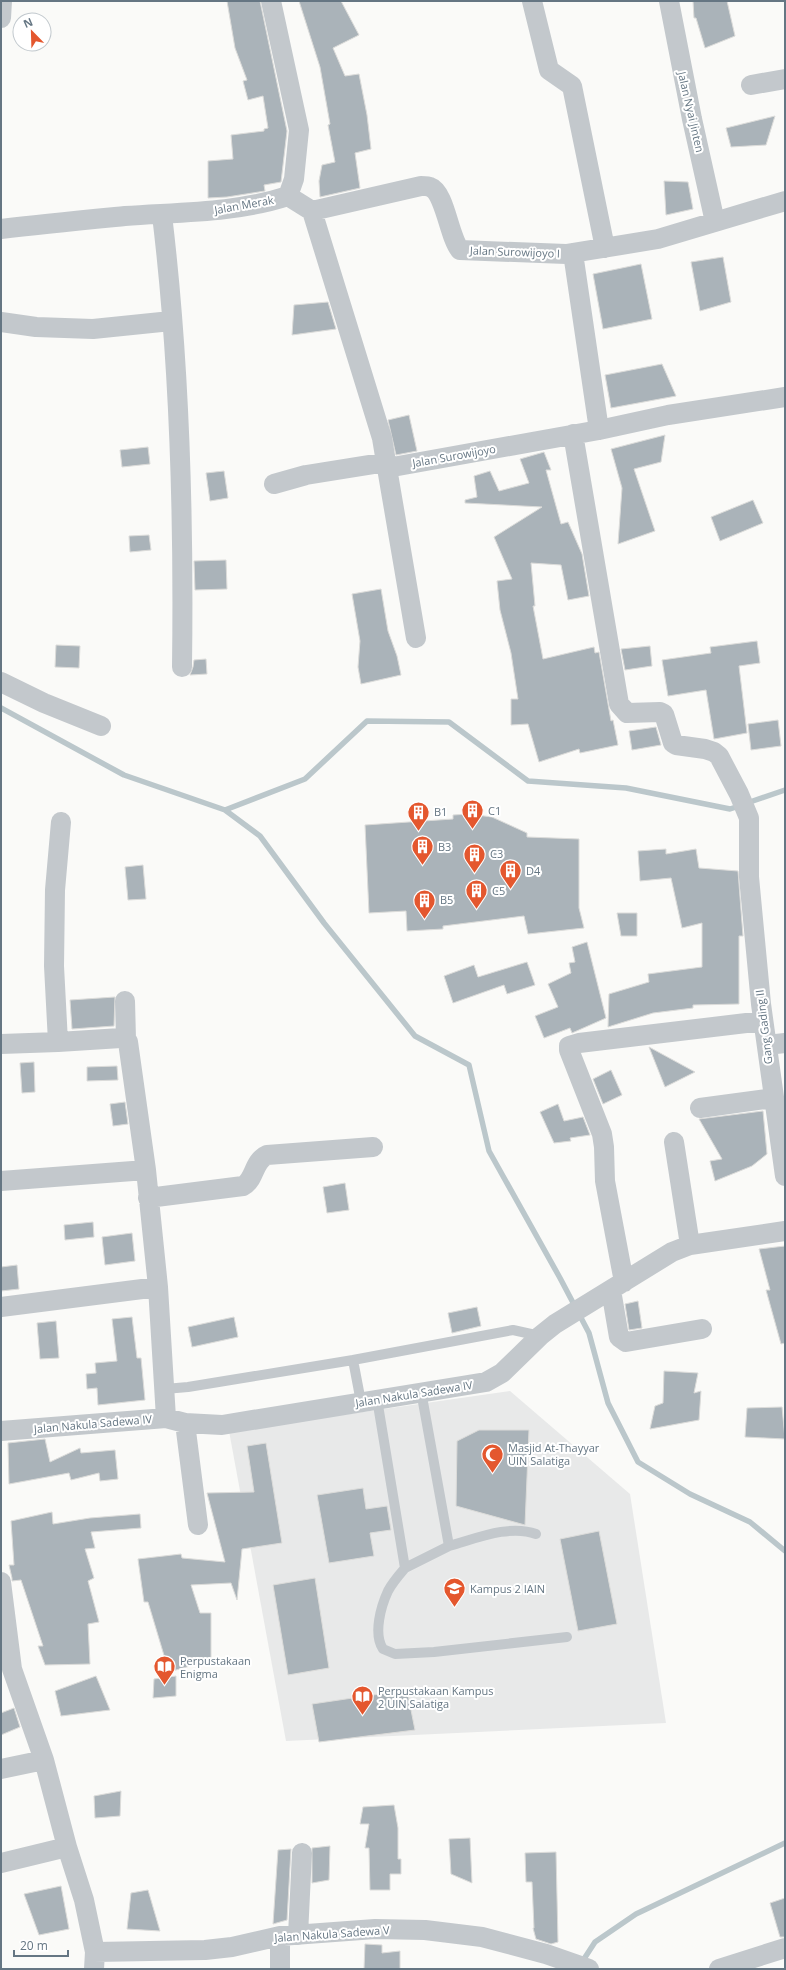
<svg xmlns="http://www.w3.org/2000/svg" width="786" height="1970" font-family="'Open Sans',sans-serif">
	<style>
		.built { fill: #e8e9e9 }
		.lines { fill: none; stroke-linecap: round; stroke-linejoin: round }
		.stream { stroke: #bbc7cb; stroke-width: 5.5 }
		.building { fill: #aab3b9; stroke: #dcdcda }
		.lane { stroke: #c3c8cc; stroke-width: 10 }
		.street { stroke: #c3c8cc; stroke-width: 20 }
		.labels { text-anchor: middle; stroke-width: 4; stroke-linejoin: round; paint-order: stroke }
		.street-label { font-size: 11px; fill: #657683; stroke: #fff }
		.poi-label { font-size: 11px; fill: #657683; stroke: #fff; text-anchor: start }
	</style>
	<rect width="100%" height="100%" fill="#fafaf8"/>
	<path class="built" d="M 510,1391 L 630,1494 L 666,1723 L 286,1741 L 229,1431 Z"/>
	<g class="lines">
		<path class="stream" d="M 1,708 L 124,775 L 225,810 L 305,779 L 367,721 L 449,722 L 528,781 L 626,788 L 730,809 L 739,806
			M 747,803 L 785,790
			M 225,810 L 260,836 L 324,923 L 415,1036 L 469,1065 L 489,1151 L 560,1278 L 589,1333 L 608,1403 L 638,1462 L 690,1494 L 750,1522 L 785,1551
			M 582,1962 L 595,1942 L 636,1914 L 785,1843"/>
	</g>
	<path class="building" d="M 227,1 L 260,1 L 287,131 L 281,182 L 264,185 L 265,191 L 227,197 L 208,198 L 208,161 L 233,159 L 231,135 L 264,131 L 264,129 L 268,128 L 263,96 L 248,100 L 243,81 L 247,80 L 235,48 Z
		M 299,1 L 341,1 L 359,35 L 333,48 L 345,76 L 359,74 L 367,115 L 371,149 L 355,153 L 360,188 L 320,197 L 319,181 L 322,165 L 335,162 L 328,125 L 330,124 L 320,67 Z
		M 693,1 L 727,1 L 735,36 L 705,48 L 696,18 L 694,18 Z
		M 775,116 L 766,145 L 731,147 L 726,128 Z
		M 664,181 L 688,182 L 693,209 L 666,215 Z
		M 723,257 L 731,302 L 700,311 L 691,262 Z
		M 641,264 L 652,319 L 603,329 L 593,274 Z
		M 328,302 L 336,329 L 292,335 L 294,305 Z
		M 662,364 L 676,396 L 611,408 L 605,375 Z
		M 409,415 L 417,451 L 396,455 L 388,420 Z
		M 665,435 L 661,462 L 634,469 L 655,531 L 618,544 L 622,488 L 611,449 Z
		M 148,447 L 150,464 L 122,467 L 120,450 Z
		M 544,452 L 551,470 L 546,470 L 561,524 L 568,522 L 582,554 L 589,596 L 568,600 L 561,565 L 531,563 L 535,606 L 533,606 L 543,659 L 594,647 L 595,653 L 599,652 L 611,721 L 613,720 L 618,745 L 580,753 L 579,749 L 539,762 L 528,724 L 511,725 L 511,699 L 518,699 L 511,653 L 500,610 L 497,581 L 512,579 L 494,537 L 542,507 L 465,503 L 465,500 L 477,497 L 474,476 L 490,471 L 499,491 L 529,483 L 520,459 Z
		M 224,471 L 228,498 L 210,501 L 206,473 Z
		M 753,500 L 763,523 L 720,541 L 711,517 Z
		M 149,535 L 151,550 L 130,552 L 129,536 Z
		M 226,560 L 227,589 L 195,590 L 194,561 Z
		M 381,589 L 388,631 L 397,656 L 401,675 L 361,684 L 358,667 L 360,641 L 352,594 Z
		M 757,641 L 760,663 L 739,666 L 747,733 L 714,739 L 706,690 L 668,696 L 662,660 L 711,653 L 710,647 Z
		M 56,645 L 80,646 L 79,668 L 55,667 Z
		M 650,646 L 652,666 L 625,670 L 621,649 Z
		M 206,659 L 207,674 L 190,675 L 193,667 L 194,660 Z
		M 778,720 L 781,746 L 751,750 L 748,724 Z
		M 656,727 L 661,745 L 632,750 L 629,731 Z
		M 469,814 L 492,817 L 527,833 L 527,837 L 579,839 L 579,908 L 584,928 L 528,934 L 524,916 L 443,926 L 443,929 L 407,931 L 406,911 L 369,913 L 365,825 L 453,819 L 453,815 Z
		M 666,849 L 666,854 L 696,849 L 699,868 L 738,871 L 743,936 L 739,936 L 739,1004 L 693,1005 L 693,1008 L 653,1013 L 608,1027 L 609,994 L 649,982 L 648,974 L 702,967 L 702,923 L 682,928 L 671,878 L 640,881 L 638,851 Z
		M 143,865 L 146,899 L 128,900 L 125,867 Z
		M 617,913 L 637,913 L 637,936 L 621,936 Z
		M 587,942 L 606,1018 L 572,1033 L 570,1028 L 544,1038 L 535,1016 L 558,1007 L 548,984 L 571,973 L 569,963 L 575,962 L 572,947 Z
		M 527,962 L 535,985 L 507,994 L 504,985 L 453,1003 L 444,976 L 474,965 L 478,977 Z
		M 115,997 L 114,1026 L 72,1029 L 70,1000 Z
		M 649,1047 L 695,1072 L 665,1087 Z
		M 34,1062 L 35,1092 L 22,1093 L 20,1063 Z
		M 117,1066 L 118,1080 L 87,1081 L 87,1067 Z
		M 611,1070 L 622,1095 L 603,1104 L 593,1079 Z
		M 125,1102 L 128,1124 L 113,1126 L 110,1104 Z
		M 558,1104 L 564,1121 L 583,1117 L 590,1135 L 570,1138 L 571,1141 L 554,1143 L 540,1112 Z
		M 763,1111 L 767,1154 L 752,1166 L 715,1181 L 710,1161 L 722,1159 L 699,1119 Z
		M 345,1183 L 349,1210 L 327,1213 L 323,1187 Z
		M 93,1222 L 94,1237 L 65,1240 L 64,1225 Z
		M 132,1233 L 135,1261 L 105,1265 L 102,1237 Z
		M 785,1246 L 785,1343 L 781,1344 L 766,1290 L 770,1290 L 759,1249 Z
		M 17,1265 L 19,1289 L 1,1291 L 1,1267 Z
		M 638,1301 L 642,1328 L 629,1330 L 625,1304 Z
		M 477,1307 L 481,1326 L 452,1333 L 448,1313 Z
		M 132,1317 L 137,1358 L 141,1358 L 145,1400 L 98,1405 L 97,1388 L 87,1389 L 86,1374 L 96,1373 L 95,1363 L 117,1361 L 112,1319 Z
		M 234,1317 L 238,1337 L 192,1347 L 188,1327 Z
		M 56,1321 L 59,1358 L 40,1359 L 37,1323 Z
		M 664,1371 L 698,1373 L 694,1393 L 701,1391 L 699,1420 L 650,1429 L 655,1406 L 663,1403 Z
		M 782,1407 L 785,1439 L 745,1437 L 747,1408 Z
		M 479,1430 L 529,1430 L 525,1525 L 456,1506 L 457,1441 Z
		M 45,1439 L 50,1462 L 80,1448 L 81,1453 L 115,1450 L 118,1479 L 100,1481 L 99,1473 L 71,1480 L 69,1473 L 9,1484 L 8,1443 Z
		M 266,1443 L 282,1543 L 242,1549 L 237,1600 L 231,1583 L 191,1585 L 200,1613 L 211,1613 L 211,1660 L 169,1672 L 148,1602 L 144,1602 L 138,1559 L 181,1554 L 182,1558 L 225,1562 L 207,1493 L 254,1492 L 247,1446 Z
		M 363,1488 L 366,1509 L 387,1506 L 391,1530 L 370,1533 L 374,1556 L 329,1563 L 317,1495 Z
		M 52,1512 L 53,1524 L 90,1518 L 140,1514 L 141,1528 L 91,1532 L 95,1548 L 85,1549 L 94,1578 L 88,1581 L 99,1622 L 88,1624 L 90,1664 L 45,1665 L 38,1646 L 43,1646 L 21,1580 L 12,1581 L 12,1578 L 9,1565 L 14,1565 L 11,1521 Z
		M 599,1531 L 617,1624 L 578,1631 L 560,1539 Z
		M 315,1578 L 329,1668 L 288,1675 L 273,1585 Z
		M 96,1676 L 110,1710 L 61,1716 L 55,1691 Z
		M 176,1676 L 176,1696 L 153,1698 L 154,1679 Z
		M 407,1690 L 415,1730 L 319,1742 L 312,1704 Z
		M 14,1708 L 20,1727 L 1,1735 L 1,1713 Z
		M 121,1791 L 120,1816 L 95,1818 L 94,1796 Z
		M 394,1805 L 398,1828 L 398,1859 L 401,1859 L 401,1874 L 390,1874 L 390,1890 L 370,1890 L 369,1848 L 365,1848 L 369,1824 L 360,1824 L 363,1807 Z
		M 470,1838 L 472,1883 L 451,1874 L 449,1839 Z
		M 330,1846 L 329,1880 L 312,1883 L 312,1848 Z
		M 291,1849 L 287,1920 L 273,1924 L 278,1850 Z
		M 556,1852 L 558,1942 L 551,1944 L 536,1939 L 533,1928 L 534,1928 L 532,1882 L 526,1882 L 525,1853 Z
		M 61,1886 L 69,1929 L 39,1935 L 24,1894 Z
		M 148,1890 L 160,1931 L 127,1929 L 131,1893 Z
		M 785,1898 L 785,1937 L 780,1937 L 770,1903 Z
		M 365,1944 L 382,1945 L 382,1953 L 400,1951 L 400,1969 L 364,1969 Z"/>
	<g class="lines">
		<path class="lane" d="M 353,1360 L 361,1402
			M 165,1389 L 188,1387 L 353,1360 L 513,1330 L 540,1336
			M 421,1391 L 449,1546 C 475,1539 509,1524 536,1534
			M 377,1399 L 405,1568 C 399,1575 392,1583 388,1591 C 381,1606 373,1634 383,1649 L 395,1654 L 434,1652 L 567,1637
			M 405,1568 L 449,1546"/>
		<path class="street" d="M 532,1 L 549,70 L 572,86 L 605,248
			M 669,1 L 692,119 L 715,222
			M 1,18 L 2,1
			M 751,85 L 785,79
			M 288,196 L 312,211 L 421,186 C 424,186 428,186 430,187 C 445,192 449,237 460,250 L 566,254 L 658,239 L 785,201
			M 312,211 L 382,438 L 387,468 L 599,430 L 668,415 L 785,397
			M 162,215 C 180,364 184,516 182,667
			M 1,229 C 42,224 84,220 125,216 C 180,212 236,213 288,196 L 294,179 L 299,130 L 271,1
			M 573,253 L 599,430
			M 1,322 L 36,327 L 93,329 L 171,321
			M 573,434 L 619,704 L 627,713 L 660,712 L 664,714 L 673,743 L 676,745 L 705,749 L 714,752 L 719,756 L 739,794 L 749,818 L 749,877 L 761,1004 L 785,1176
			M 387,468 L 416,638
			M 274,484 L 306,475 L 387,462
			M 1,682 L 44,703 L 101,726
			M 125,1001 L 126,1039
			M 58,1042 L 54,966 L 55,890 L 61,822
			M 1,1044 L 58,1042 L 121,1038 L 128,1042 L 146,1170 L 158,1287 L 166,1418
			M 767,1045 L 785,1043
			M 700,1108 L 773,1098
			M 674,1142 L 690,1245
			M 1,1181 L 146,1170
			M 148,1198 L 243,1186 C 255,1180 253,1161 267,1155 L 373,1147
			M 624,1282 L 605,1181 L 604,1147 L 602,1134 L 569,1050 L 569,1046 L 579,1043 L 763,1021
			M 611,1290 L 619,1337 L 626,1342 L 702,1329
			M 1,1307 L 158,1287
			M 185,1423 L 198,1525
			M 1,1431 L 166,1418 L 185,1423 L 222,1425 L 486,1382 L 502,1373 L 540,1336 L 555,1324 L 672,1252 L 690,1245 L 785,1231
			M 1,1582 L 12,1669 L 44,1760 L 67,1847 L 84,1900 L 95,1952 L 94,1969
			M 1,1769 L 44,1760
			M 1,1863 L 67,1847
			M 298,1935 L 302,1853
			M 280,1936 L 280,1969
			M 95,1952 L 205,1950 L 232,1947 L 280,1936 L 375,1929 L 425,1930 L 482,1937 L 546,1954 L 589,1969
			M 719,1969 L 785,1948"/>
	</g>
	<defs>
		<symbol id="building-pin" viewBox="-11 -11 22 30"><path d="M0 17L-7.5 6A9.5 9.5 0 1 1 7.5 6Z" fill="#e4572e" stroke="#fff"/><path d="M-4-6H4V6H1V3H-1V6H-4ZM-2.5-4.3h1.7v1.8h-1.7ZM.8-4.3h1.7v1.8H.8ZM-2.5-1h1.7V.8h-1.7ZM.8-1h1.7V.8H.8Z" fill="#fff"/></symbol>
		<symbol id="mosque-pin" viewBox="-11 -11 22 30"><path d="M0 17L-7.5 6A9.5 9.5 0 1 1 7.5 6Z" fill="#e4572e" stroke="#fff"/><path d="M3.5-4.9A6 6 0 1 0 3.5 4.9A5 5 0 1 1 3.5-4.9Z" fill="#fff"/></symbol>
		<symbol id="university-pin" viewBox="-11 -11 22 30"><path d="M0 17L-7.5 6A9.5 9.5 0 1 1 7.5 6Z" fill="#e4572e" stroke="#fff"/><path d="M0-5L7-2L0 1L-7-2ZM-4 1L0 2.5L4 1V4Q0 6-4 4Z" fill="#fff"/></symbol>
		<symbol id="library-pin" viewBox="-11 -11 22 30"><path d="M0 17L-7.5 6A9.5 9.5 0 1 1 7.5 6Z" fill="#e4572e" stroke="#fff"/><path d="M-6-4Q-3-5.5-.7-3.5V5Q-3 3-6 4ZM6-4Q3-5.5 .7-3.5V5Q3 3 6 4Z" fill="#fff"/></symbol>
	</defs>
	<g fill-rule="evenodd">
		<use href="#building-pin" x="460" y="798" width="25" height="34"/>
		<use href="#building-pin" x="406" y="800" width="25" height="34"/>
		<use href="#building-pin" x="410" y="834" width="25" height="34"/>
		<use href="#building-pin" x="462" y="842" width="25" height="34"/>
		<use href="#building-pin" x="498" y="858" width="25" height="34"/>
		<use href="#building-pin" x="464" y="878" width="25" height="34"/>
		<use href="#building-pin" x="412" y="888" width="25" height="34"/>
		<use href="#mosque-pin" x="480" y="1442" width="25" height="34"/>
		<use href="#university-pin" x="442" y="1576" width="25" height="34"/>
		<use href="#library-pin" x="152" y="1654" width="25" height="34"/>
		<use href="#library-pin" x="350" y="1684" width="25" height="34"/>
	</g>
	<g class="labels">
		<g class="street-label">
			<text transform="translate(691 112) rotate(77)" y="4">Jalan Nyai Jinten</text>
			<text transform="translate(244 205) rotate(-10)" y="4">Jalan Merak</text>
			<text transform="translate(515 252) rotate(2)" y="4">Jalan Surowijoyo I</text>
			<text transform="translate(454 456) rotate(-10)" y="4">Jalan Surowijoyo</text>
			<text transform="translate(764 1027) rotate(-97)" y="4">Gang Gading II</text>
			<text transform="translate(414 1394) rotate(-9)" y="4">Jalan Nakula Sadewa IV</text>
			<text transform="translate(93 1424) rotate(-5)" y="4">Jalan Nakula Sadewa IV</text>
			<text transform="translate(332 1934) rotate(-4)" y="4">Jalan Nakula Sadewa V</text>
		</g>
		<g class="poi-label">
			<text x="488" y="815">C1</text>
			<text x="434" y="816">B1</text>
			<text x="438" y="851">B3</text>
			<text x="490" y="858">C3</text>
			<text x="526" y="875">D4</text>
			<text x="492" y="895">C5</text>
			<text x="440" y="904">B5</text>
			<text x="508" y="1452">Masjid At-Thayyar<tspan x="508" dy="13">UIN Salatiga</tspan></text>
			<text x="470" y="1593">Kampus 2 IAIN</text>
			<text x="180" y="1665">Perpustakaan<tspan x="180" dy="13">Enigma</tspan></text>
			<text x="378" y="1695">Perpustakaan Kampus<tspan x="378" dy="13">2 UIN Salatiga</tspan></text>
		</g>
	</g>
	<rect width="786" height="1970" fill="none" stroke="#657683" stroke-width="4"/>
	<g transform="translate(32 32) rotate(337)"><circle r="19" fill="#ffffff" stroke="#c1c8cd"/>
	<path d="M0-3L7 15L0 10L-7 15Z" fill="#e4572e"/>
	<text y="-6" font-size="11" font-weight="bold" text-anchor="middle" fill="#657683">N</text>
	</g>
	<path d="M14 1950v6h54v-6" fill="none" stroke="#657683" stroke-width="2"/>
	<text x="20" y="1950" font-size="12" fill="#657683" stroke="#ffffff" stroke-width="3" paint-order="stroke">20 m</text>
</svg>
